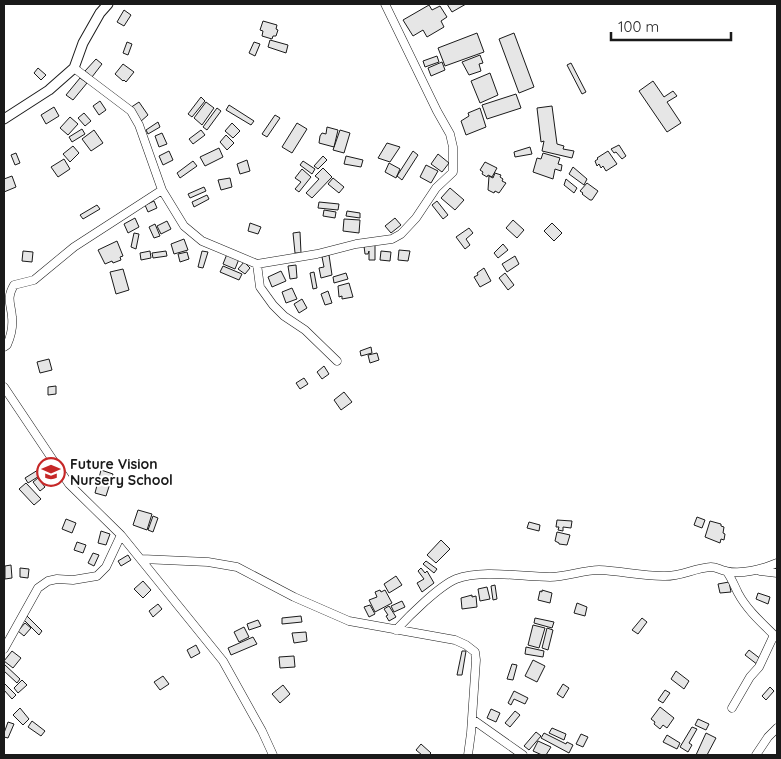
<svg xmlns="http://www.w3.org/2000/svg" width="781" height="759" font-family="Quicksand,sans-serif">
	<style>
		.building { fill: #e6e6e6; stroke: #1a1a1a }
		.lines { fill: none; stroke-linecap: round; stroke-linejoin: round }
		.minor-casing { stroke: #1a1a1a; stroke-width: 9 }
		.tertiary-casing { stroke: #1a1a1a; stroke-width: 11 }
		.minor { stroke: #fff; stroke-width: 8 }
		.tertiary { stroke: #fff; stroke-width: 9 }
		.labels { text-anchor: middle; stroke-width: 4; stroke-linejoin: round; paint-order: stroke }
		.poi-label { font-size: 14px; font-weight: bold; fill: #1a1a1a; stroke: #fff; text-anchor: start }
	</style>
	<rect width="100%" height="100%" fill="#fff"/>
	<path class="building" d="M 447,4 L 466,4 L 452,12 Z
		M 429,5 L 432,10 L 440,6 L 447,17 L 441,21 L 444,27 L 427,37 L 423,30 L 413,36 L 403,20 Z
		M 124,10 L 131,15 L 124,26 L 117,22 Z
		M 263,21 L 277,25 L 276,29 L 278,30 L 276,36 L 273,36 L 272,39 L 262,36 L 263,31 L 260,30 Z
		M 477,33 L 484,52 L 445,66 L 438,48 Z
		M 514,33 L 534,87 L 519,93 L 499,39 Z
		M 270,40 L 288,45 L 286,53 L 268,47 Z
		M 127,42 L 132,44 L 128,55 L 123,53 Z
		M 254,42 L 260,44 L 255,56 L 249,53 Z
		M 480,55 L 483,63 L 479,64 L 481,71 L 469,75 L 462,62 Z
		M 437,56 L 439,62 L 425,67 L 423,61 Z
		M 96,59 L 102,64 L 92,77 L 85,71 Z
		M 442,62 L 445,70 L 431,76 L 428,68 Z
		M 571,63 L 586,92 L 582,94 L 567,65 Z
		M 123,64 L 134,72 L 126,82 L 124,80 L 123,81 L 115,74 Z
		M 38,68 L 46,75 L 41,80 L 34,73 Z
		M 490,73 L 498,95 L 480,103 L 471,81 Z
		M 80,78 L 87,83 L 73,100 L 66,95 Z
		M 653,81 L 664,97 L 673,91 L 677,96 L 667,102 L 681,123 L 667,132 L 639,91 Z
		M 516,94 L 521,108 L 487,119 L 482,105 Z
		M 201,97 L 205,101 L 192,117 L 188,114 Z
		M 100,101 L 106,110 L 99,115 L 93,106 Z
		M 139,102 L 148,115 L 140,122 L 130,108 Z
		M 206,102 L 214,108 L 202,125 L 194,118 Z
		M 229,105 L 254,121 L 251,125 L 226,110 Z
		M 552,106 L 557,144 L 564,146 L 563,149 L 574,151 L 572,158 L 542,151 L 544,141 L 541,142 L 537,108 Z
		M 54,107 L 59,116 L 46,124 L 41,115 Z
		M 217,108 L 221,111 L 207,130 L 203,127 Z
		M 480,108 L 486,127 L 466,135 L 461,121 L 469,116 L 468,113 Z
		M 84,113 L 91,121 L 85,126 L 78,118 Z
		M 275,115 L 280,118 L 267,137 L 262,134 Z
		M 70,117 L 78,124 L 68,135 L 60,128 Z
		M 158,122 L 160,127 L 148,134 L 146,130 Z
		M 232,123 L 240,131 L 233,138 L 225,131 Z
		M 297,123 L 307,129 L 292,153 L 282,147 Z
		M 327,127 L 338,130 L 334,147 L 319,143 L 320,136 L 322,133 L 326,134 Z
		M 82,129 L 85,134 L 72,142 L 69,137 Z
		M 94,130 L 103,143 L 91,151 L 82,139 Z
		M 201,130 L 205,135 L 193,144 L 189,139 Z
		M 340,130 L 350,133 L 344,153 L 333,150 Z
		M 162,133 L 167,144 L 159,147 L 155,136 Z
		M 226,135 L 234,143 L 227,150 L 220,142 Z
		M 387,143 L 400,147 L 390,162 L 378,158 Z
		M 619,145 L 626,156 L 622,159 L 616,152 L 614,153 L 611,149 Z
		M 73,146 L 79,153 L 70,162 L 63,154 Z
		M 530,147 L 532,154 L 515,157 L 514,152 Z
		M 219,148 L 223,157 L 205,166 L 200,157 Z
		M 169,151 L 173,160 L 163,165 L 159,156 Z
		M 413,151 L 418,155 L 402,180 L 397,176 Z
		M 608,151 L 617,164 L 606,171 L 603,166 L 601,168 L 599,164 L 597,166 L 595,161 L 598,159 L 597,158 Z
		M 16,153 L 20,163 L 15,165 L 11,155 Z
		M 543,153 L 560,158 L 558,164 L 562,165 L 561,171 L 555,169 L 553,179 L 533,172 L 537,158 L 541,159 Z
		M 438,154 L 449,163 L 442,172 L 431,164 Z
		M 323,156 L 327,160 L 318,169 L 314,166 Z
		M 346,156 L 363,160 L 361,167 L 344,164 Z
		M 64,159 L 70,169 L 58,177 L 51,167 Z
		M 247,160 L 250,171 L 240,174 L 237,164 Z
		M 193,161 L 197,166 L 180,178 L 177,173 Z
		M 303,161 L 315,169 L 312,174 L 300,165 Z
		M 485,162 L 497,168 L 492,177 L 488,175 L 487,177 L 482,174 L 483,172 L 480,170 Z
		M 389,163 L 400,169 L 396,178 L 385,172 Z
		M 426,165 L 438,171 L 431,183 L 420,177 Z
		M 573,167 L 587,179 L 584,185 L 569,174 Z
		M 323,168 L 332,177 L 312,198 L 306,193 L 319,179 L 315,176 Z
		M 302,169 L 311,177 L 299,192 L 295,189 L 301,182 L 295,178 Z
		M 495,173 L 501,175 L 500,177 L 503,179 L 502,181 L 506,183 L 499,193 L 495,191 L 494,193 L 488,190 L 489,176 L 493,178 Z
		M 12,176 L 16,187 L 4,192 L 4,179 Z
		M 230,178 L 232,187 L 221,190 L 218,180 Z
		M 333,178 L 344,187 L 339,193 L 328,184 Z
		M 566,179 L 577,188 L 574,193 L 564,185 Z
		M 587,183 L 598,191 L 592,200 L 590,200 L 582,194 L 583,193 L 580,191 Z
		M 204,187 L 206,191 L 190,198 L 188,194 Z
		M 450,188 L 464,200 L 455,210 L 441,198 Z
		M 207,195 L 209,199 L 194,207 L 192,202 Z
		M 154,201 L 157,208 L 148,212 L 145,205 Z
		M 437,201 L 448,215 L 443,219 L 432,205 Z
		M 319,202 L 339,204 L 338,210 L 318,208 Z
		M 97,205 L 100,209 L 83,219 L 80,215 Z
		M 324,210 L 336,212 L 335,218 L 323,216 Z
		M 347,211 L 360,213 L 360,218 L 346,216 Z
		M 135,218 L 139,227 L 128,233 L 124,224 Z
		M 395,218 L 401,225 L 391,233 L 385,226 Z
		M 344,219 L 360,220 L 359,233 L 343,231 Z
		M 513,220 L 524,230 L 517,238 L 506,228 Z
		M 167,221 L 171,229 L 161,234 L 157,226 Z
		M 250,223 L 261,227 L 258,234 L 248,231 Z
		M 552,223 L 562,233 L 554,241 L 544,231 Z
		M 155,224 L 160,236 L 154,238 L 149,227 Z
		M 469,228 L 473,233 L 466,239 L 470,245 L 465,249 L 456,237 Z
		M 300,232 L 301,253 L 295,253 L 293,233 Z
		M 134,233 L 139,234 L 136,249 L 131,247 Z
		M 184,239 L 188,250 L 174,254 L 171,244 Z
		M 117,241 L 123,256 L 120,257 L 121,260 L 113,263 L 112,261 L 105,264 L 98,250 Z
		M 503,244 L 508,250 L 498,258 L 494,253 Z
		M 375,245 L 375,260 L 369,260 L 369,251 L 368,254 L 365,254 L 364,246 Z
		M 399,250 L 410,251 L 408,261 L 398,260 Z
		M 23,251 L 33,252 L 32,262 L 22,261 Z
		M 150,251 L 151,258 L 141,260 L 140,253 Z
		M 166,251 L 167,256 L 153,258 L 152,253 Z
		M 202,251 L 208,252 L 203,268 L 198,267 Z
		M 381,251 L 391,252 L 390,261 L 380,260 Z
		M 187,252 L 189,259 L 180,262 L 178,254 Z
		M 227,254 L 239,259 L 235,269 L 223,264 Z
		M 329,255 L 332,275 L 321,278 L 319,268 L 324,267 L 322,257 Z
		M 515,256 L 519,264 L 507,272 L 502,264 Z
		M 244,262 L 250,268 L 245,274 L 238,269 Z
		M 296,265 L 297,278 L 290,279 L 288,266 Z
		M 223,266 L 242,274 L 239,280 L 220,272 Z
		M 484,268 L 491,281 L 480,287 L 474,277 L 478,275 L 477,273 Z
		M 123,269 L 129,290 L 116,294 L 110,272 Z
		M 281,271 L 286,281 L 272,287 L 268,277 Z
		M 314,272 L 317,288 L 313,289 L 310,273 Z
		M 346,273 L 348,279 L 334,283 L 333,277 Z
		M 505,273 L 514,285 L 508,290 L 499,278 Z
		M 349,283 L 353,297 L 342,299 L 342,296 L 339,297 L 338,286 Z
		M 292,288 L 297,299 L 286,303 L 282,292 Z
		M 328,291 L 332,303 L 325,305 L 321,294 Z
		M 302,299 L 307,308 L 299,313 L 294,304 Z
		M 371,347 L 372,353 L 361,356 L 360,351 Z
		M 377,353 L 379,360 L 370,363 L 368,355 Z
		M 49,359 L 52,370 L 40,373 L 37,362 Z
		M 324,366 L 329,374 L 322,379 L 317,372 Z
		M 304,378 L 308,384 L 300,389 L 296,383 Z
		M 56,386 L 56,394 L 48,395 L 48,387 Z
		M 344,392 L 352,402 L 341,410 L 334,400 Z
		M 46,465 L 49,470 L 28,483 L 25,478 Z
		M 101,470 L 113,474 L 106,496 L 95,493 Z
		M 38,478 L 45,487 L 40,491 L 33,482 Z
		M 26,483 L 41,499 L 34,505 L 19,489 Z
		M 138,510 L 152,514 L 147,530 L 133,525 Z
		M 153,516 L 158,518 L 153,532 L 148,530 Z
		M 697,517 L 705,520 L 702,528 L 694,525 Z
		M 66,519 L 76,523 L 72,533 L 62,529 Z
		M 557,520 L 572,521 L 571,528 L 563,527 L 563,531 L 558,530 L 559,527 L 556,527 Z
		M 710,521 L 721,524 L 721,526 L 724,527 L 723,533 L 725,534 L 724,540 L 721,539 L 720,543 L 705,537 Z
		M 529,522 L 540,525 L 539,531 L 527,528 Z
		M 101,531 L 110,534 L 106,545 L 98,543 Z
		M 557,532 L 570,535 L 567,545 L 559,544 L 559,543 L 555,541 Z
		M 441,540 L 450,549 L 436,563 L 427,555 Z
		M 77,542 L 86,545 L 83,553 L 74,550 Z
		M 93,553 L 99,555 L 94,566 L 88,563 Z
		M 128,555 L 131,560 L 121,566 L 118,561 Z
		M 426,561 L 437,569 L 434,573 L 423,564 Z
		M 11,565 L 12,578 L 5,579 L 5,566 Z
		M 20,568 L 29,569 L 28,578 L 20,577 Z
		M 421,568 L 425,573 L 427,571 L 434,583 L 422,592 L 417,583 L 424,579 L 418,571 Z
		M 396,576 L 402,585 L 389,593 L 384,584 Z
		M 143,581 L 151,590 L 143,598 L 134,589 Z
		M 729,582 L 731,592 L 720,593 L 718,584 Z
		M 495,585 L 497,599 L 493,600 L 491,586 Z
		M 487,587 L 490,599 L 480,601 L 478,589 Z
		M 380,590 L 381,592 L 385,590 L 392,603 L 375,612 L 369,600 L 377,597 L 375,592 Z
		M 542,590 L 552,593 L 550,603 L 538,600 L 540,591 L 542,592 Z
		M 758,593 L 770,597 L 768,604 L 756,599 Z
		M 472,595 L 472,597 L 476,596 L 477,607 L 462,609 L 461,598 Z
		M 402,601 L 405,607 L 394,612 L 391,606 Z
		M 577,603 L 587,607 L 585,616 L 574,613 Z
		M 158,604 L 162,609 L 153,617 L 149,611 Z
		M 370,605 L 375,614 L 369,617 L 364,607 Z
		M 389,606 L 396,617 L 389,621 L 386,616 L 388,615 L 384,609 Z
		M 27,616 L 42,631 L 39,635 L 23,619 Z
		M 301,616 L 302,622 L 282,624 L 282,618 Z
		M 535,618 L 554,622 L 552,628 L 534,623 Z
		M 642,618 L 647,622 L 638,634 L 632,630 Z
		M 258,620 L 261,626 L 249,630 L 247,624 Z
		M 25,623 L 31,628 L 24,636 L 18,631 Z
		M 533,625 L 545,628 L 539,648 L 528,645 Z
		M 244,627 L 249,637 L 239,642 L 234,632 Z
		M 547,628 L 553,630 L 548,650 L 542,648 Z
		M 306,632 L 307,641 L 294,643 L 292,633 Z
		M 253,637 L 257,644 L 231,655 L 228,648 Z
		M 196,645 L 200,653 L 191,658 L 187,650 Z
		M 526,647 L 544,651 L 543,657 L 525,654 Z
		M 749,650 L 762,660 L 758,665 L 745,655 Z
		M 12,651 L 21,658 L 13,668 L 4,661 Z
		M 462,651 L 466,651 L 462,675 L 457,675 Z
		M 294,656 L 295,667 L 280,668 L 279,657 Z
		M 533,660 L 545,666 L 537,682 L 525,676 Z
		M 4,664 L 20,679 L 17,683 L 4,671 Z
		M 512,664 L 517,665 L 513,680 L 507,679 Z
		M 676,671 L 689,681 L 684,689 L 671,679 Z
		M 163,676 L 169,684 L 160,690 L 154,682 Z
		M 22,680 L 27,685 L 18,693 L 14,688 Z
		M 4,683 L 16,695 L 12,699 L 4,690 Z
		M 563,684 L 569,688 L 563,698 L 557,694 Z
		M 283,685 L 290,694 L 280,703 L 272,694 Z
		M 770,687 L 774,691 L 766,700 L 762,696 Z
		M 665,690 L 670,693 L 663,703 L 658,700 Z
		M 514,691 L 528,698 L 525,704 L 514,699 L 511,705 L 508,703 Z
		M 660,707 L 674,718 L 667,728 L 663,725 L 660,729 L 654,724 L 655,722 L 651,719 Z
		M 20,708 L 29,719 L 23,725 L 13,715 Z
		M 491,709 L 500,713 L 496,722 L 487,718 Z
		M 515,711 L 520,715 L 510,727 L 505,723 Z
		M 698,719 L 709,724 L 706,730 L 695,725 Z
		M 32,721 L 45,731 L 41,736 L 28,727 Z
		M 8,722 L 14,724 L 8,738 L 4,737 L 4,733 Z
		M 692,727 L 697,729 L 689,743 L 692,745 L 688,752 L 680,747 Z
		M 552,728 L 566,734 L 564,740 L 549,733 Z
		M 536,732 L 541,736 L 529,750 L 524,746 Z
		M 544,733 L 566,744 L 567,742 L 573,745 L 569,753 L 541,738 Z
		M 706,733 L 716,738 L 707,755 L 696,755 Z
		M 581,734 L 588,737 L 583,747 L 576,744 Z
		M 667,735 L 680,743 L 677,749 L 663,742 Z
		M 538,741 L 551,747 L 546,755 L 542,755 L 533,751 Z
		M 421,744 L 431,753 L 429,755 L 422,755 L 416,750 Z"/>
	<g class="lines">
		<defs>
			<path id="minor" d="M 74,68 L 131,111 L 139,125 L 162,190 L 184,226 L 202,241 L 257,264 L 317,254 L 356,244 L 392,239 L 401,234 L 416,218 L 436,188 L 453,172 L 453,147 L 450,134 L 437,111 L 385,4
				M 257,264 L 260,287 L 273,305 L 284,316 L 305,330 L 337,361
				M 4,347 L 7,345 C 11,336 13,326 12,317 C 11,303 6,299 14,285 L 34,280 L 74,247 L 162,190
				M 4,387 L 69,484 L 121,535 L 223,661 L 262,731 L 273,755
				M 142,559 L 208,562 L 237,567 L 294,597 L 349,621 L 455,640 L 466,645 L 475,652 L 476,660 L 471,733 L 468,755
				M 760,571 L 777,573
				M 727,572 C 732,579 734,585 738,593 C 747,610 762,623 776,637
				M 396,630 C 409,616 439,586 456,579 C 483,569 522,577 550,577 C 567,577 583,570 599,570 C 621,571 642,576 663,576 C 680,577 694,568 711,567 C 717,567 720,570 726,571 C 741,575 763,569 777,563
				M 4,649 L 38,588 L 48,581 L 57,579 L 73,580 L 97,576 L 106,567 L 121,535
				M 732,708 L 750,677 L 759,667 L 774,635
				M 472,719 L 523,755
				M 756,755 L 768,737 L 777,728"/>
			<path id="tertiary" d="M 4,119 L 49,90 L 74,68 L 83,43 L 100,13 L 108,4"/>
		</defs>
		<use href="#minor" class="minor-casing"/>
		<use href="#tertiary" class="tertiary-casing"/>
		<use href="#minor" class="minor"/>
		<use href="#tertiary" class="tertiary"/>
	</g>
	<defs>
		<symbol id="school-ring" viewBox="-11 -11 22 22"><circle r="9.5" fill="#fff" stroke="#c62828" stroke-width="1.5"/><path d="M0-5L7-2L0 1L-7-2ZM-4 1L0 2.5L4 1V4Q0 6-4 4Z" fill="#c62828"/></symbol>
	</defs>
	<g fill-rule="evenodd">
		<use href="#school-ring" x="35" y="456" width="32" height="32"/>
	</g>
	<g class="labels">
		<g class="poi-label">
			<text x="70" y="469">Future Vision<tspan x="70" dy="16">Nursery School</tspan></text>
		</g>
	</g>
	<rect width="781" height="759" fill="none" stroke="#1a1a1a" stroke-width="10"/>
	<path d="M611 32v8h120v-8" fill="none" stroke="#1a1a1a" stroke-width="2.5"/>
	<text x="618" y="32" font-size="15" fill="#1a1a1a" stroke="#ffffff" stroke-width="4" paint-order="stroke">100 m</text>
</svg>
